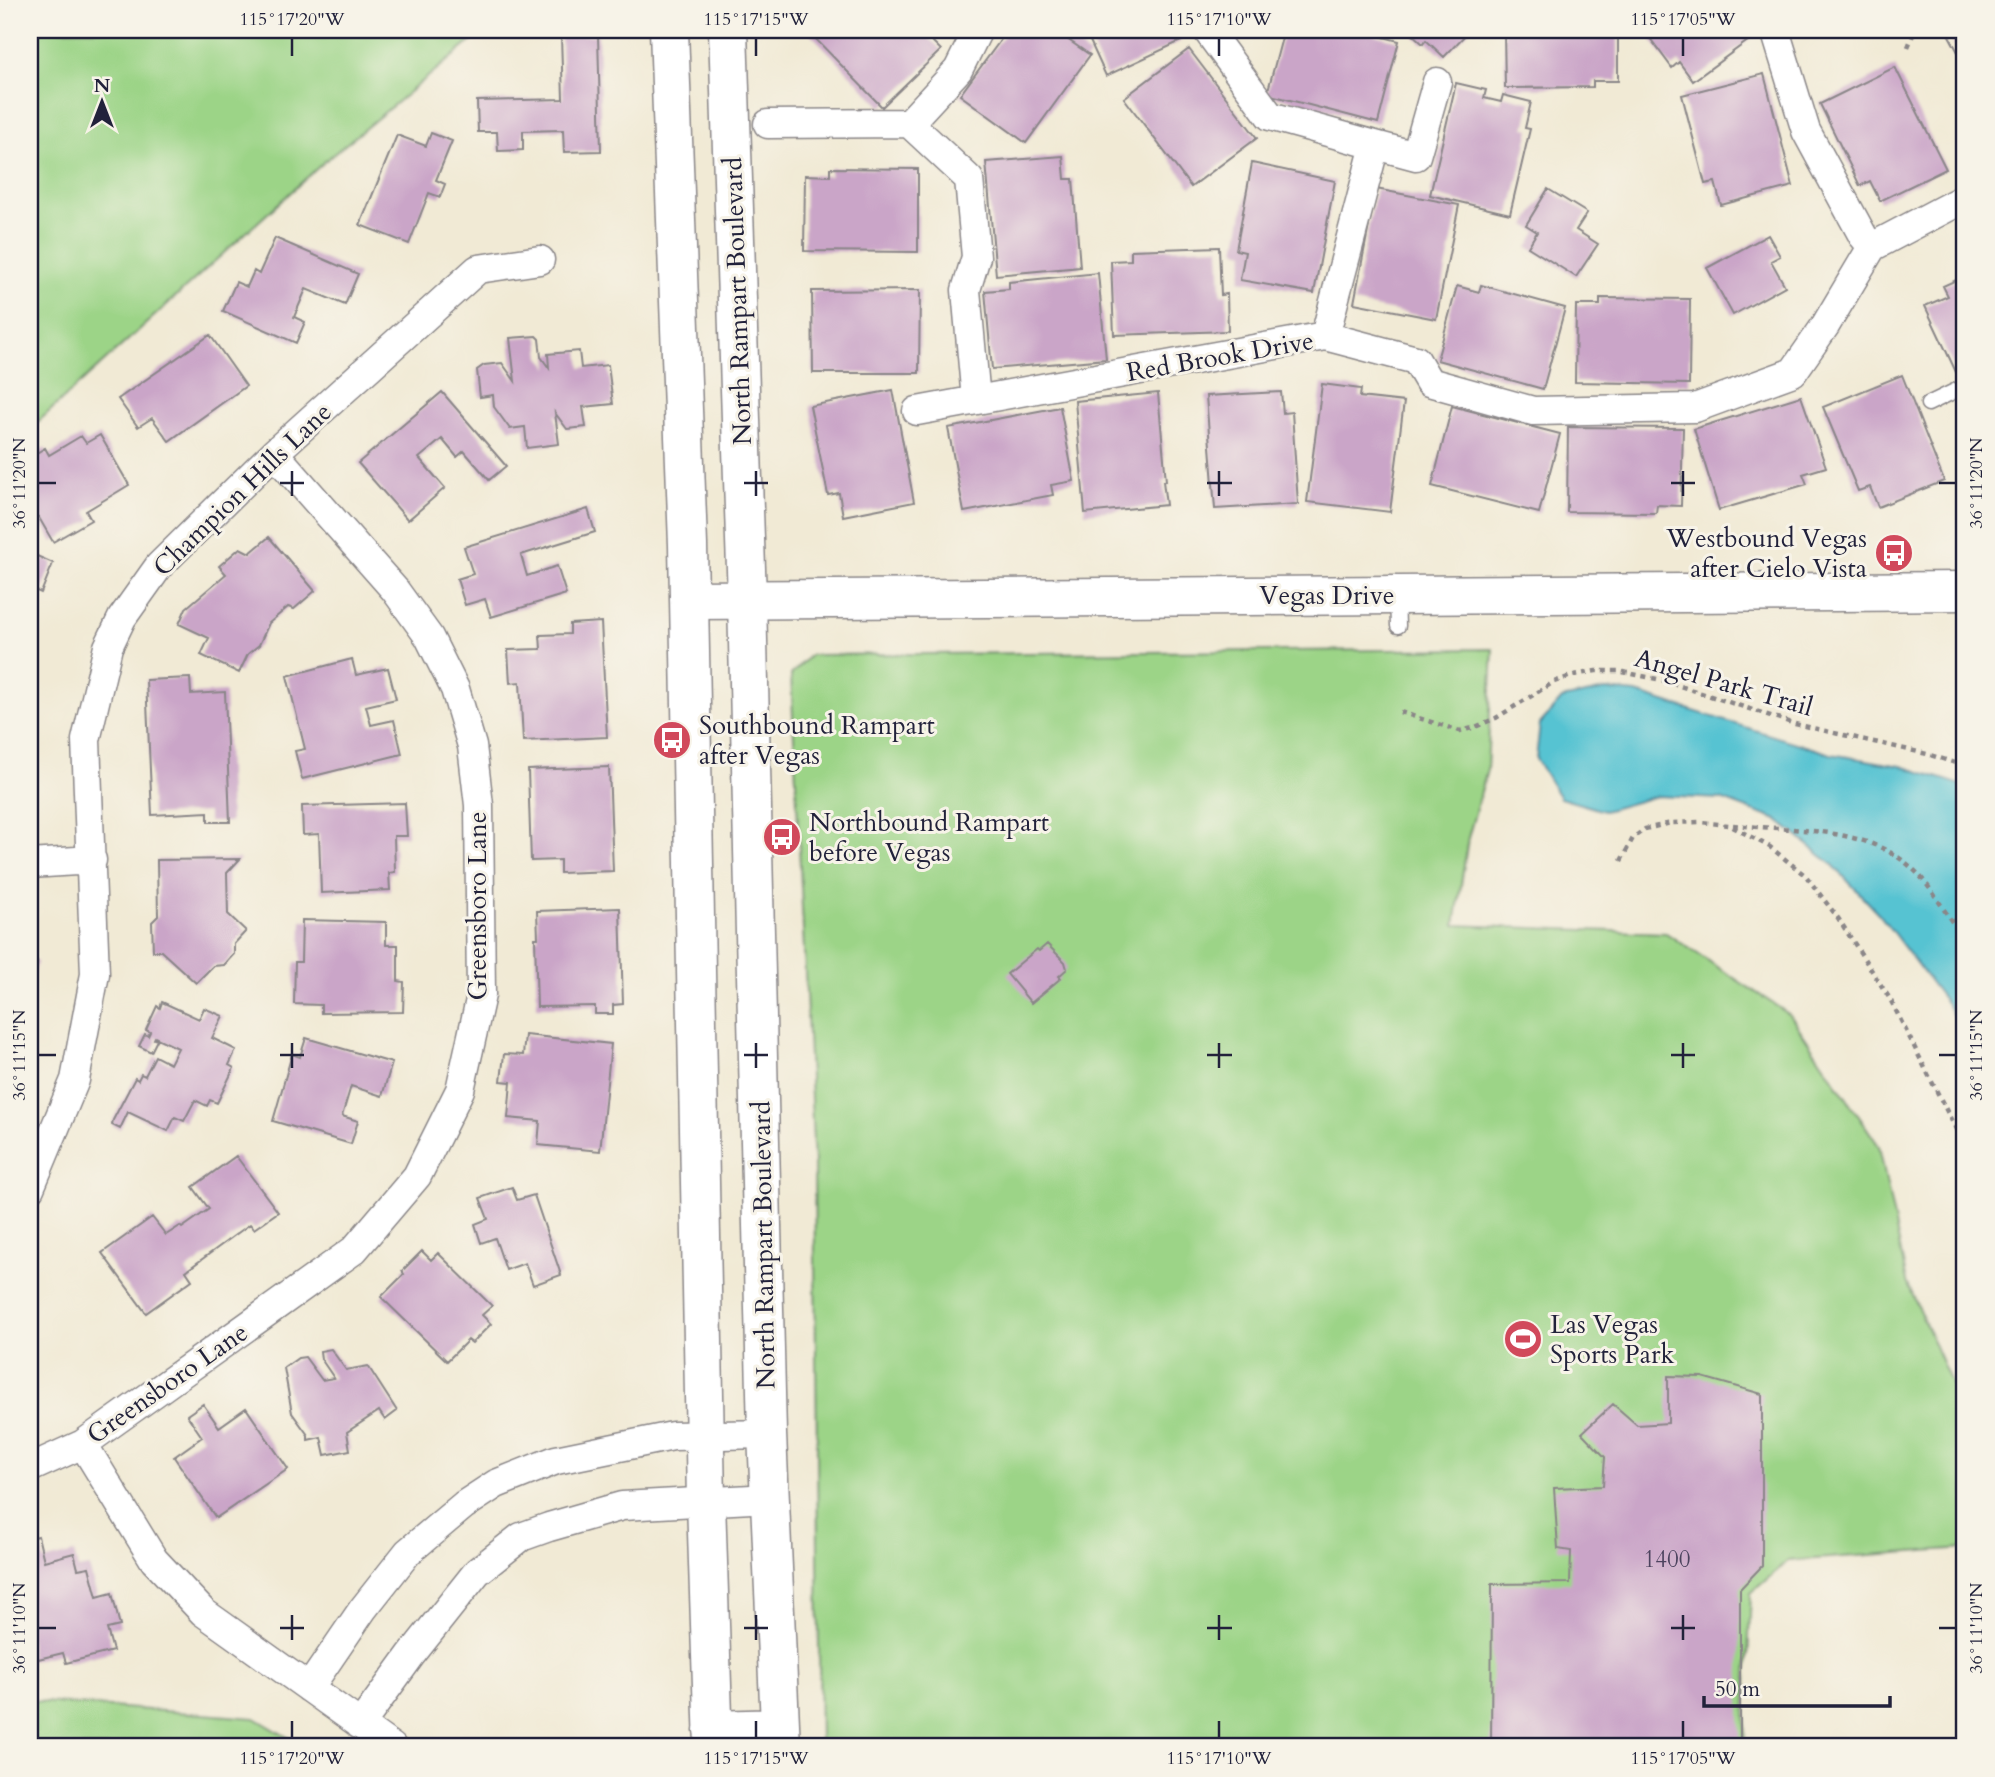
<svg xmlns="http://www.w3.org/2000/svg" width="1995" height="1777" font-family="Cardo,serif">
	<style>
		.green { fill: #9cd487; stroke: #5f7b61; stroke-width: 2 }
		.water { fill: #57c3d2; stroke: #3c7286; stroke-width: 2 }
		.building { fill: #caa5c8 }
		.lines { fill: none; stroke-linecap: round; stroke-linejoin: round }
		.service-casing { stroke: #8a8688; stroke-width: 17 }
		.minor-casing { stroke: #8a8688; stroke-width: 31 }
		.secondary-casing { stroke: #8a8688; stroke-width: 41 }
		.primary-casing { stroke: #8a8688; stroke-width: 41 }
		.path { stroke: #8a8688; stroke-width: 4.5; stroke-dasharray: 5 5; stroke-linecap: butt }
		.service { stroke: #fff; stroke-width: 14 }
		.minor { stroke: #fff; stroke-width: 28 }
		.secondary { stroke: #fff; stroke-width: 38 }
		.primary { stroke: #fff; stroke-width: 38 }
		.ticks { fill: none; stroke: #22223b; stroke-width: 2.5 }
		.labels { text-anchor: middle; stroke-width: 6; stroke-linejoin: round; paint-order: stroke }
		.number-label { font-size: 23px; fill: #4c435e }
		.street-label { font-size: 26px; fill: #22223b; stroke: #f7f3e8 }
		.poi-label { font-size: 26px; fill: #22223b; stroke: #f7f3e8; text-anchor: start }
		.neatline { fill: none; stroke: #22223b; stroke-width: 2.5 }
		.ticks-label { font-size: 18px; text-anchor: middle; fill: #22223b }
	</style>
	<rect width="100%" height="100%" fill="#f7f3e8"/>
	<filter id="ink" filterUnits="userSpaceOnUse"><feTurbulence type="fractalNoise" baseFrequency=".0143" numOctaves="2"/><feDisplacementMap in="SourceGraphic" scale="14" xChannelSelector="R" yChannelSelector="G"/><feConvolveMatrix kernelMatrix="1 2 1 2 8 2 1 2 1" color-interpolation-filters="sRGB"/></filter>
	<filter id="wash" filterUnits="userSpaceOnUse"><feTurbulence type="fractalNoise" baseFrequency=".00686" numOctaves="4" result="noise"/><feDisplacementMap in="SourceGraphic" scale="28" xChannelSelector="R" yChannelSelector="G"/><feGaussianBlur stdDeviation="1.57" result="paint"/><feColorMatrix in="noise" values="0 0 0 0 0 0 0 0 0 0 0 0 0 0 0 0 0 1.4 0 .05"/><feComposite in="paint" operator="in"/></filter>
	<g filter="url(#wash)">
		<rect width="100%" height="100%" fill="#f1ead5"/>
		<path class="green" d="M 30,30 L 485,30 L 324,162 L 30,429 Z
			M 1493,649 L 1487,770 L 1468,838 L 1455,925 L 1666,933 L 1790,1015 L 1879,1146 L 1907,1282 L 1965,1415 L 1965,1548 L 1788,1561 L 1751,1593 L 1744,1747 L 820,1747 L 814,1163 L 791,675 L 810,655 Z
			M 30,1701 L 255,1718 L 304,1747 L 30,1747 Z"/>
		<path class="water" d="M 1605,690 L 1636,693 L 1831,754 L 1901,766 L 1965,786 L 1965,1037 L 1947,1004 L 1879,914 L 1832,864 L 1777,820 L 1721,799 L 1657,796 L 1604,811 L 1560,798 L 1536,759 L 1540,724 L 1562,699 Z"/>
		<g id="blocks">
			<path class="building" d="M 807,30 L 921,30 L 941,50 L 882,107 Z
				M 1008,30 L 1054,30 L 1090,55 L 1026,143 L 960,95 Z
				M 1085,30 L 1176,30 L 1181,41 L 1106,76 Z
				M 1284,30 L 1355,30 L 1399,41 L 1378,123 L 1267,94 Z
				M 1408,30 L 1470,30 L 1444,57 L 1426,40 L 1423,44 Z
				M 1504,30 L 1618,30 L 1618,81 L 1593,81 L 1593,87 L 1505,88 Z
				M 1644,30 L 1747,30 L 1753,37 L 1693,81 L 1679,62 L 1672,68 Z
				M 1946,30 L 1965,30 L 1965,65 Z
				M 598,35 L 601,151 L 564,152 L 563,130 L 523,131 L 523,150 L 498,151 L 497,132 L 478,132 L 477,101 L 563,99 L 561,36 Z
				M 1189,49 L 1257,138 L 1191,187 L 1124,98 Z
				M 1895,67 L 1946,169 L 1880,201 L 1870,181 L 1860,186 L 1820,104 Z
				M 1764,74 L 1793,186 L 1721,205 L 1715,182 L 1705,184 L 1682,95 Z
				M 1456,83 L 1486,90 L 1484,98 L 1501,102 L 1503,95 L 1531,102 L 1525,128 L 1530,129 L 1510,214 L 1430,195 Z
				M 431,133 L 452,141 L 436,180 L 445,184 L 440,197 L 429,193 L 409,244 L 360,225 L 397,135 L 426,146 Z
				M 1063,156 L 1065,179 L 1073,179 L 1080,267 L 996,275 L 986,162 Z
				M 1252,163 L 1335,181 L 1314,293 L 1240,280 L 1245,252 L 1236,250 Z
				M 830,168 L 918,169 L 918,252 L 804,251 L 805,175 L 830,176 Z
				M 1376,189 L 1459,205 L 1436,319 L 1354,303 Z
				M 1548,189 L 1587,213 L 1576,230 L 1598,244 L 1576,277 L 1528,247 L 1537,232 L 1526,225 Z
				M 1768,235 L 1780,256 L 1771,261 L 1785,286 L 1733,315 L 1707,268 Z
				M 275,238 L 358,274 L 345,305 L 306,289 L 294,317 L 305,322 L 296,343 L 223,311 L 236,282 L 247,287 L 254,271 L 259,274 Z
				M 1219,247 L 1221,295 L 1227,294 L 1228,331 L 1114,335 L 1111,261 L 1131,260 L 1131,250 Z
				M 1098,273 L 1106,359 L 992,369 L 985,291 L 1009,289 L 1009,282 Z
				M 1965,276 L 1965,367 L 1956,372 L 1925,306 L 1948,296 L 1943,286 Z
				M 1481,285 L 1565,308 L 1543,389 L 1437,360 L 1457,286 L 1479,292 Z
				M 920,290 L 919,373 L 813,373 L 812,291 Z
				M 1600,298 L 1690,299 L 1689,384 L 1575,382 L 1576,305 L 1600,305 Z
				M 210,335 L 246,386 L 169,441 L 152,418 L 138,427 L 118,399 Z
				M 536,336 L 539,339 L 541,357 L 549,368 L 548,354 L 579,351 L 581,368 L 608,365 L 613,404 L 583,407 L 586,427 L 567,429 L 555,413 L 559,444 L 527,448 L 525,427 L 510,429 L 494,407 L 493,395 L 480,397 L 477,370 L 484,365 L 502,363 L 515,381 L 510,338 Z
				M 1902,375 L 1944,481 L 1878,507 L 1870,487 L 1858,491 L 1823,407 Z
				M 1322,384 L 1361,389 L 1360,397 L 1404,402 L 1390,512 L 1307,502 Z
				M 893,390 L 914,502 L 843,516 L 839,493 L 828,495 L 810,406 Z
				M 442,392 L 506,466 L 489,480 L 464,451 L 457,457 L 442,439 L 419,458 L 445,488 L 408,520 L 358,463 Z
				M 1281,392 L 1283,413 L 1292,412 L 1298,504 L 1215,509 L 1206,396 Z
				M 1158,393 L 1166,481 L 1163,481 L 1166,505 L 1085,513 L 1075,401 Z
				M 1801,396 L 1826,467 L 1803,474 L 1807,484 L 1719,510 L 1694,429 Z
				M 1452,406 L 1560,434 L 1539,513 L 1432,486 Z
				M 1060,407 L 1074,481 L 1051,485 L 1053,495 L 964,512 L 948,428 Z
				M 1568,427 L 1683,428 L 1681,506 L 1657,505 L 1656,513 L 1567,512 Z
				M 100,435 L 129,485 L 86,511 L 91,520 L 53,542 L 38,516 L 30,520 L 30,457 L 45,448 L 49,455 L 81,436 L 86,443 Z
				M 588,509 L 595,532 L 521,555 L 527,576 L 557,566 L 566,594 L 491,617 L 485,599 L 465,605 L 457,579 L 473,574 L 464,547 Z
				M 269,537 L 315,591 L 294,609 L 288,607 L 269,623 L 259,645 L 248,654 L 239,673 L 201,655 L 209,638 L 179,624 L 186,608 L 226,574 L 219,566 L 240,548 L 250,553 Z
				M 30,553 L 53,563 L 41,593 L 32,589 L 30,593 Z
				M 601,622 L 607,737 L 523,741 L 520,682 L 510,683 L 508,650 L 541,649 L 540,635 L 570,634 L 570,624 Z
				M 352,659 L 356,675 L 388,668 L 396,699 L 366,706 L 371,725 L 394,720 L 402,754 L 302,779 L 295,751 L 305,749 L 287,676 Z
				M 190,678 L 191,694 L 225,692 L 230,822 L 208,822 L 208,812 L 152,815 L 146,680 Z
				M 609,767 L 613,871 L 560,873 L 560,860 L 531,861 L 528,770 Z
				M 405,803 L 407,836 L 394,836 L 395,872 L 389,873 L 390,890 L 321,893 L 319,834 L 303,835 L 302,806 Z
				M 240,859 L 227,873 L 228,914 L 246,931 L 234,944 L 234,954 L 224,965 L 213,966 L 196,983 L 161,951 L 153,951 L 152,922 L 158,916 L 157,860 Z
				M 620,908 L 623,1004 L 613,1005 L 613,1014 L 595,1014 L 595,1006 L 537,1007 L 535,938 L 538,938 L 537,911 Z
				M 302,920 L 386,922 L 386,945 L 398,945 L 398,981 L 404,982 L 403,1012 L 321,1013 L 321,1005 L 294,1004 L 295,962 L 301,962 Z
				M 1047,944 L 1065,962 L 1067,969 L 1059,976 L 1061,978 L 1031,1003 L 1007,974 L 1037,949 L 1039,951 Z
				M 30,960 L 37,962 L 31,990 L 30,990 Z
				M 162,1002 L 199,1019 L 204,1008 L 223,1016 L 212,1038 L 236,1050 L 229,1065 L 234,1068 L 217,1103 L 210,1100 L 207,1106 L 195,1100 L 184,1121 L 175,1117 L 168,1131 L 128,1112 L 120,1129 L 112,1125 L 113,1120 L 135,1078 L 138,1080 L 141,1074 L 145,1076 L 155,1056 L 170,1064 L 178,1048 L 155,1037 L 154,1039 L 157,1040 L 151,1052 L 139,1046 L 145,1034 L 148,1036 L 150,1032 L 146,1030 L 157,1006 L 160,1008 Z
				M 525,1035 L 611,1044 L 600,1151 L 538,1145 L 540,1121 L 508,1118 L 511,1082 L 501,1081 L 504,1054 L 523,1055 Z
				M 306,1038 L 392,1063 L 382,1096 L 351,1086 L 342,1116 L 358,1121 L 351,1144 L 273,1121 L 292,1054 L 300,1057 Z
				M 236,1156 L 278,1212 L 254,1229 L 250,1224 L 186,1271 L 192,1280 L 146,1313 L 102,1253 L 152,1217 L 166,1235 L 180,1226 L 182,1228 L 209,1209 L 193,1187 Z
				M 512,1187 L 517,1200 L 534,1195 L 561,1275 L 533,1285 L 525,1263 L 506,1270 L 495,1238 L 481,1243 L 475,1224 L 488,1219 L 480,1198 Z
				M 422,1251 L 431,1260 L 438,1253 L 492,1306 L 482,1315 L 491,1324 L 472,1343 L 468,1340 L 447,1361 L 381,1297 L 404,1274 L 402,1271 Z
				M 331,1349 L 346,1370 L 368,1366 L 397,1411 L 385,1420 L 379,1411 L 347,1432 L 350,1450 L 325,1455 L 321,1437 L 308,1440 L 308,1435 L 292,1413 L 284,1368 L 298,1358 L 305,1357 L 322,1380 L 334,1378 L 321,1359 L 320,1351 Z
				M 1668,1376 L 1702,1377 L 1762,1394 L 1762,1566 L 1740,1589 L 1740,1747 L 1491,1747 L 1492,1584 L 1570,1583 L 1571,1551 L 1558,1549 L 1554,1488 L 1603,1486 L 1605,1457 L 1582,1433 L 1613,1404 L 1637,1425 L 1668,1423 Z
				M 203,1404 L 219,1427 L 246,1408 L 288,1469 L 216,1518 L 174,1457 L 202,1437 L 187,1415 Z
				M 38,1536 L 44,1561 L 74,1553 L 78,1569 L 89,1567 L 97,1597 L 112,1593 L 120,1626 L 107,1629 L 113,1651 L 66,1663 L 63,1653 L 30,1661 L 30,1538 Z"/>
		</g>
	</g>
	<g filter="url(#ink)">
		<use href="#blocks" fill-opacity="0" stroke="#8a8688" stroke-width="2"/>
		<g class="lines">
			<defs>
				<path id="service" d="M 1928,404 L 1965,386
					M 1397,596 L 1398,626"/>
				<path id="minor" d="M 1207,30 L 1270,116 L 1375,145 L 1325,336
					M 1775,30 L 1806,131 L 1863,236 L 1872,247
					M 909,123 L 969,179 L 976,257 L 966,290 L 976,400
					M 909,123 L 958,70 L 978,30
					M 768,124 L 909,123
					M 1375,145 L 1416,156 L 1437,82
					M 917,411 L 1325,336 L 1416,360 L 1429,382 L 1533,411 L 1695,408 L 1793,372 L 1825,326 L 1872,247 L 1965,198
					M 30,864 L 92,860
					M 30,1188 L 75,1080 L 95,974 L 86,740 L 108,647 L 122,618 L 159,566 L 274,453 L 478,269 L 540,260
					M 83,1444 L 154,1560 L 203,1612 L 392,1747
					M 30,1468 L 83,1444 L 354,1250 L 417,1176 L 460,1090 L 481,995 L 479,805 L 472,746 L 455,689 L 429,637 L 395,590 L 274,453
					M 309,1688 L 363,1609 L 408,1552 L 464,1505 L 496,1484 L 556,1460 L 673,1436 L 767,1434
					M 360,1725 L 411,1655 L 477,1572 L 521,1537 L 549,1527 L 622,1506 L 770,1498"/>
				<path id="secondary" d="M 690,600 L 1965,591"/>
				<path id="primary" d="M 669,30 L 688,545 L 706,1501 L 714,1747
					M 728,30 L 747,599 L 767,1434 L 781,1747
					M 713,1730 L 780,1728"/>
			</defs>
			<use href="#service" class="service-casing"/>
			<use href="#minor" class="minor-casing"/>
			<use href="#secondary" class="secondary-casing"/>
			<use href="#primary" class="primary-casing"/>
			<path class="path" d="M 1908,47 L 1915,30
				M 1400,712 L 1460,731 L 1473,728 L 1496,718 L 1554,682 L 1574,675 L 1596,671 L 1618,671 L 1662,680 L 1795,724 L 1927,754 L 1965,766
				M 1733,825 C 1794,831 1872,825 1918,874 C 1935,892 1949,920 1965,940
				M 1621,861 L 1633,838 L 1645,829 L 1671,823 L 1700,822 L 1729,825 L 1770,847 L 1806,876 L 1838,918 L 1890,999 L 1965,1147"/>
			<use href="#service" class="service"/>
			<use href="#minor" class="minor"/>
			<use href="#secondary" class="secondary"/>
			<use href="#primary" class="primary"/>
		</g>
	</g>
	<path class="ticks" d="M 292,38 L 292,56M 756,38 L 756,56M 1219,38 L 1219,56M 1683,38 L 1683,56M 292,471 L 292,496M 756,471 L 756,496M 1219,471 L 1219,496M 1683,471 L 1683,496M 38,483 L 56,483M 280,483 L 304,483M 744,483 L 768,483M 1207,483 L 1232,483M 1671,483 L 1695,483M 1939,483 L 1956,483M 292,1043 L 292,1068M 756,1043 L 756,1068M 1219,1043 L 1219,1068M 1683,1043 L 1683,1068M 38,1055 L 56,1055M 280,1055 L 304,1055M 744,1055 L 768,1055M 1207,1055 L 1232,1055M 1671,1055 L 1695,1055M 1939,1055 L 1956,1055M 292,1615 L 292,1640M 756,1615 L 756,1640M 1219,1615 L 1219,1640M 1683,1615 L 1683,1640M 38,1628 L 56,1628M 280,1628 L 304,1628M 744,1628 L 768,1628M 1207,1628 L 1232,1628M 1671,1628 L 1695,1628M 1939,1628 L 1956,1628M 292,1721 L 292,1738M 756,1721 L 756,1738M 1219,1721 L 1219,1738M 1683,1721 L 1683,1738"/>
	<defs>
		<symbol id="bus-disc" viewBox="-11 -11 22 22"><circle r="9.5" fill="#d1495b" stroke="#f7f3e8"/><path d="M-5-6H5V4H4V6H2V4H-2V6H-4V4H-5ZM-3.5-4V0h7V-4ZM-3.5 1.2v1.5H-2V1.2ZM2 1.2v1.5H3.5V1.2Z" fill="#fff"/></symbol>
		<symbol id="stadium-disc" viewBox="-11 -11 22 22"><circle r="9.5" fill="#d1495b" stroke="#f7f3e8"/><path d="M0-5a6.5 5 0 1 0 0 10a6.5 5 0 1 0 0-10ZM-3.5-1.8h7v3.6h-7Z" fill="#fff"/></symbol>
	</defs>
	<g fill-rule="evenodd">
		<use href="#bus-disc" x="1872" y="531" width="44" height="44"/>
		<use href="#bus-disc" x="650" y="718" width="44" height="44"/>
		<use href="#bus-disc" x="760" y="815" width="44" height="44"/>
		<use href="#stadium-disc" x="1501" y="1317" width="44" height="44"/>
	</g>
	<g class="labels">
		<g class="number-label">
			<text x="1667" y="1567">1400</text>
		</g>
		<g class="street-label">
			<text transform="translate(737 301) rotate(-92)" y="9">North Rampart Boulevard</text>
			<text transform="translate(1220 356) rotate(-10)" y="9">Red Brook Drive</text>
			<text transform="translate(242 489) rotate(-44)" y="9">Champion Hills Lane</text>
			<text x="1327" y="604">Vegas Drive</text>
			<text transform="translate(1724 682) rotate(16)" y="9">Angel Park Trail</text>
			<text transform="translate(477 906) rotate(-90)" y="9">Greensboro Lane</text>
			<text transform="translate(763 1245) rotate(-91)" y="9">North Rampart Boulevard</text>
			<text transform="translate(167 1383) rotate(-35)" y="9">Greensboro Lane</text>
		</g>
		<g class="poi-label">
			<text x="1867" y="547" text-anchor="end">Westbound Vegas<tspan x="1867" dy="30">after Cielo Vista</tspan></text>
			<text x="699" y="734">Southbound Rampart<tspan x="699" dy="30">after Vegas</tspan></text>
			<text x="809" y="831">Northbound Rampart<tspan x="809" dy="30">before Vegas</tspan></text>
			<text x="1550" y="1333">Las Vegas<tspan x="1550" dy="30">Sports Park</tspan></text>
		</g>
	</g>
	<rect width="1995" height="1777" fill="none" stroke="#f7f3e8" stroke-width="77"/>
	<g transform="translate(102 102)" stroke="#f7f3e8" stroke-width="5" paint-order="stroke">
	<path d="M0-5L12 26L0 18L-12 26Z" fill="#22223b"/>
	<text y="-10" font-size="19" font-weight="bold" text-anchor="middle" fill="#22223b">N</text>
	</g>
	<path d="M1704 1696v10h186v-10" fill="none" stroke="#22223b" stroke-width="3.5"/>
	<text x="1715" y="1696" font-size="21" fill="#22223b" stroke="#f7f3e8" stroke-width="5" paint-order="stroke">50 m</text>
	<rect x="38" y="38" width="1918" height="1700" class="neatline"/>
	<g class="ticks-label">
		<text x="292" y="25">115°17'20"W</text>
		<text x="756" y="25">115°17'15"W</text>
		<text x="1219" y="25">115°17'10"W</text>
		<text x="1683" y="25">115°17'05"W</text>
		<text transform="translate(19 483) rotate(-90)" y="6">36°11'20"N</text>
		<text transform="translate(1976 483) rotate(-90)" y="6">36°11'20"N</text>
		<text transform="translate(19 1055) rotate(-90)" y="6">36°11'15"N</text>
		<text transform="translate(1976 1055) rotate(-90)" y="6">36°11'15"N</text>
		<text transform="translate(19 1628) rotate(-90)" y="6">36°11'10"N</text>
		<text transform="translate(1976 1628) rotate(-90)" y="6">36°11'10"N</text>
		<text x="292" y="1764">115°17'20"W</text>
		<text x="756" y="1764">115°17'15"W</text>
		<text x="1219" y="1764">115°17'10"W</text>
		<text x="1683" y="1764">115°17'05"W</text>
	</g>
</svg>
